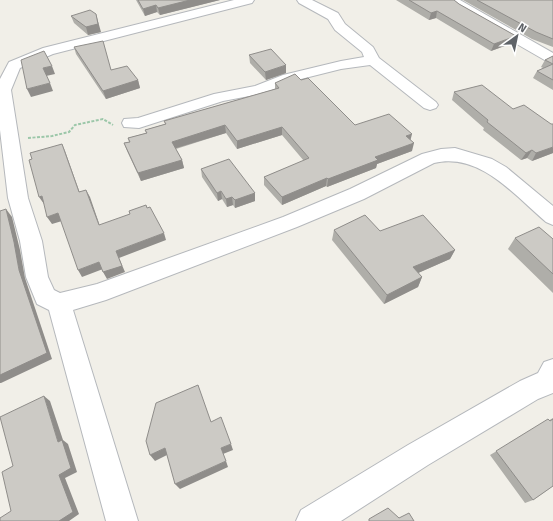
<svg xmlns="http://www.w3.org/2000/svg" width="553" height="521" font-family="'Fira Sans',sans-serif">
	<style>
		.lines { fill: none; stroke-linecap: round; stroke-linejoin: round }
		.minor-casing { stroke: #b5b8bc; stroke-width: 2 }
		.path { stroke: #9cc7a9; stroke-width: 2; stroke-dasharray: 3 1.5; stroke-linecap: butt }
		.minor { fill: #fff; fill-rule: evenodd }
		.wall { fill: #afaea9 }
		.shaded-wall { fill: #8f8d8a }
		.building { fill: #cccac5; stroke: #8f8d8a }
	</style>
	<rect width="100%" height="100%" fill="#f1efe8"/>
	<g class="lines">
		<defs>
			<path id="minor" d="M 234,0 L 254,0 L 252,3 L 53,54 L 20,68 L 11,90 L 28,198 L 42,241 L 48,277 L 54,290 L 60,293 L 97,284 L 283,217 L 350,189 L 422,154 L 441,149 L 455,148 L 492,159 L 506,167 L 553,206 L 553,225 L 546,222 C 514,195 480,152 434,163 L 364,199 L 297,227 L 106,300 L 73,310 L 138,521 L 106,521 L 49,310 L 37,304 L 26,277 L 20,241 L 8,198 L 0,130 L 0,79 L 9,62 L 43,48 Z
				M 297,0 L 312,0 L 338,13 L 345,24 L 373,47 L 379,58 L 436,102 L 438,105 L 436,108 L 430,110 L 424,108 L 370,65 L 341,69 L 293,81 L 265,93 L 223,101 L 139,128 L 124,127 L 122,123 L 124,119 L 138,118 L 214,94 L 255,86 L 283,75 L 341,61 L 364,57 L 362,52 L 335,30 L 328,19 L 299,3 Z
				M 447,0 L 460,0 L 553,53 L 553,63 L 548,62 L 458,10 Z
				M 553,359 L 553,393 L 538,399 L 428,465 L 341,521 L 296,521 L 301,510 L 408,445 L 520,381 L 538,373 L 544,362 Z"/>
		</defs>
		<use href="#minor" class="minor-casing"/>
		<path class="path" d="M 28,138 L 52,136 L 69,132 L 75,125 L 103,119 L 113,125"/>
		<use href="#minor" class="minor"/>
	</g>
	<path class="wall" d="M 136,0 L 220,0 L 160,15 L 157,12 L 145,16 Z
		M 396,0 L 454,0 L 459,4 L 516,36 L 513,43 L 491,51 L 436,18 L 429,20 Z
		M 463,0 L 553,0 L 553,47 L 532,39 Z
		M 71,16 L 101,32 L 88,35 L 74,23 Z
		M 74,47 L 111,70 L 138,80 L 140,88 L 106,99 L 76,54 Z
		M 249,55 L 286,73 L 266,80 L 250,63 Z
		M 553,56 L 553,90 L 533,78 L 537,71 L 543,68 L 541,67 L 545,60 Z
		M 301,80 L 355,125 L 410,139 L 412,151 L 377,164 L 376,168 L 327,187 L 326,186 L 282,205 L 264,185 L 264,177 L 304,161 L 282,135 L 237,149 L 226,133 L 176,149 L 182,160 L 184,168 L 141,181 L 127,151 L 124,143 L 129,142 L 128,138 L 146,133 L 145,130 L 165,124 L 164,121 L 275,89 L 275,83 Z
		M 454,92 L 553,153 L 532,161 L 527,158 L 521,160 L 483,130 L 484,128 L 452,100 Z
		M 201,169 L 255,193 L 255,201 L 235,208 L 233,205 L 227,207 L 222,199 L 218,201 L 202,177 Z
		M 334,230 L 380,231 L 455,250 L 450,259 L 418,273 L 422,277 L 418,287 L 384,304 L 332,240 Z
		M 515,238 L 553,239 L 553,293 L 508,249 Z
		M 553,418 L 553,486 L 533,500 L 525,503 L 490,455 Z"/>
	<path class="shaded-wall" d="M 190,0 L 220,0 L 160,15 L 158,8 Z
		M 156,5 L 157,12 L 145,16 L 143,9 Z
		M 437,11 L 436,18 L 429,20 L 431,13 Z
		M 96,14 L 101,32 L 88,35 L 86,27 Z
		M 516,36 L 513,43 L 491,51 L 494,44 Z
		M 286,65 L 286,73 L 266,80 L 265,72 Z
		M 52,66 L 55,74 L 46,76 L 43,68 Z
		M 138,80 L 140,88 L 106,99 L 103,91 Z
		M 50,83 L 53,91 L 31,97 L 27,89 Z
		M 225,125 L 226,133 L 173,149 L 172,142 Z
		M 282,127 L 282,135 L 237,149 L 237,141 Z
		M 412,134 L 410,142 L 406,136 Z
		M 414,143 L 412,151 L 377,164 L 376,168 L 327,187 L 328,179 L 375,157 Z
		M 62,144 L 65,151 L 82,199 L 79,192 Z
		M 553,147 L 553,153 L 532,161 L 536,153 Z
		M 532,150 L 527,158 L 521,160 L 526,153 Z
		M 182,160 L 184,168 L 141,181 L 138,173 Z
		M 327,178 L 326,186 L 282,205 L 282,197 Z
		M 86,190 L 90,197 L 102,232 L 99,225 Z
		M 221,191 L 222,199 L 218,201 L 217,193 Z
		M 255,193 L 255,201 L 235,208 L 235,200 Z
		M 42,196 L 46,204 L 44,204 L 39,197 Z
		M 232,197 L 233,205 L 227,207 L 226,199 Z
		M 6,209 L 12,217 L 20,250 L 25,278 L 52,359 L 1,383 L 0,383 L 0,375 L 19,270 Z
		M 58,213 L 62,221 L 52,224 L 47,217 Z
		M 164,233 L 166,240 L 119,258 L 125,272 L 107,279 L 103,272 L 116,251 Z
		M 455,250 L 450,259 L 409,277 L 413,267 Z
		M 99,262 L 103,269 L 82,277 L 78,270 Z
		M 422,277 L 418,287 L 384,304 L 387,295 Z
		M 44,396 L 50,401 L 63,440 L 68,444 L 77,472 L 65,478 L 79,514 L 69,521 L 59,521 L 58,442 Z
		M 231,444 L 233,450 L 223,454 L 221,448 Z
		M 165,448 L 169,454 L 155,461 L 150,455 Z
		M 226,461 L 228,467 L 180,489 L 175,484 Z"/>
	<path class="building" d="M 138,0 L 190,0 L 158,8 L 156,5 L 143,9 Z
		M 409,0 L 454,0 L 459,4 L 516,36 L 494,44 L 437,11 L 431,13 Z
		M 477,0 L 553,0 L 553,39 L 536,32 Z
		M 90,10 L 96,14 L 98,24 L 86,27 L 71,16 Z
		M 103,41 L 111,70 L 127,66 L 138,80 L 103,91 L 74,47 Z
		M 271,49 L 286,65 L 265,72 L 249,55 Z
		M 44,51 L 52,66 L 43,68 L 50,83 L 27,89 L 21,60 Z
		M 553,56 L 553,64 L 545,60 Z
		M 553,64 L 553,80 L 537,71 Z
		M 295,74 L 301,80 L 308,78 L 355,125 L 389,114 L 412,134 L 406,136 L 414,143 L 375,157 L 378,160 L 328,179 L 327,178 L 282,197 L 264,177 L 309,158 L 282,127 L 237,141 L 225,125 L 172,142 L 182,160 L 138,173 L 124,143 L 130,142 L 128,138 L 147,133 L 145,130 L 166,124 L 164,121 L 279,88 L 275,83 Z
		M 482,85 L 513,109 L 524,105 L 551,124 L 553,124 L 553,147 L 536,153 L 532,150 L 526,153 L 487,122 L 488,120 L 454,92 Z
		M 62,144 L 79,192 L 86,190 L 99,225 L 130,214 L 129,211 L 146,205 L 147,208 L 150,207 L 164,233 L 116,251 L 122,266 L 103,272 L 99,262 L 78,270 L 58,213 L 47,217 L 42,196 L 39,197 L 29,160 L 32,159 L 30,153 Z
		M 229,159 L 255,193 L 235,200 L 232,197 L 226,199 L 221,191 L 217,193 L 201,169 Z
		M 6,209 L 14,242 L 19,270 L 47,353 L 0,375 L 0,211 Z
		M 365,215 L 380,231 L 423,215 L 455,250 L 413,267 L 422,277 L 387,295 L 334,230 Z
		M 539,227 L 553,239 L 553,274 L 515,238 Z
		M 198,385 L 211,422 L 221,417 L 231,444 L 221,448 L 226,461 L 175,484 L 165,448 L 150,455 L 146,441 L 156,403 Z
		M 44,396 L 58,442 L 62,440 L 71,468 L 59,475 L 73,512 L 59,521 L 0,521 L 0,518 L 11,511 L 2,472 L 13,466 L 0,417 Z
		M 548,419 L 550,421 L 553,419 L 553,486 L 533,500 L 496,451 Z
		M 388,508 L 399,518 L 409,513 L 414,521 L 369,521 L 369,519 Z"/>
	<g transform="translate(517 36) rotate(33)" stroke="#ffffff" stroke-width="3" paint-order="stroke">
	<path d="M0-3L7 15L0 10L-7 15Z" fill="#5f6368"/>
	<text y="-6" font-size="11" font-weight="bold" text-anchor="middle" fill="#5f6368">N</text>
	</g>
</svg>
